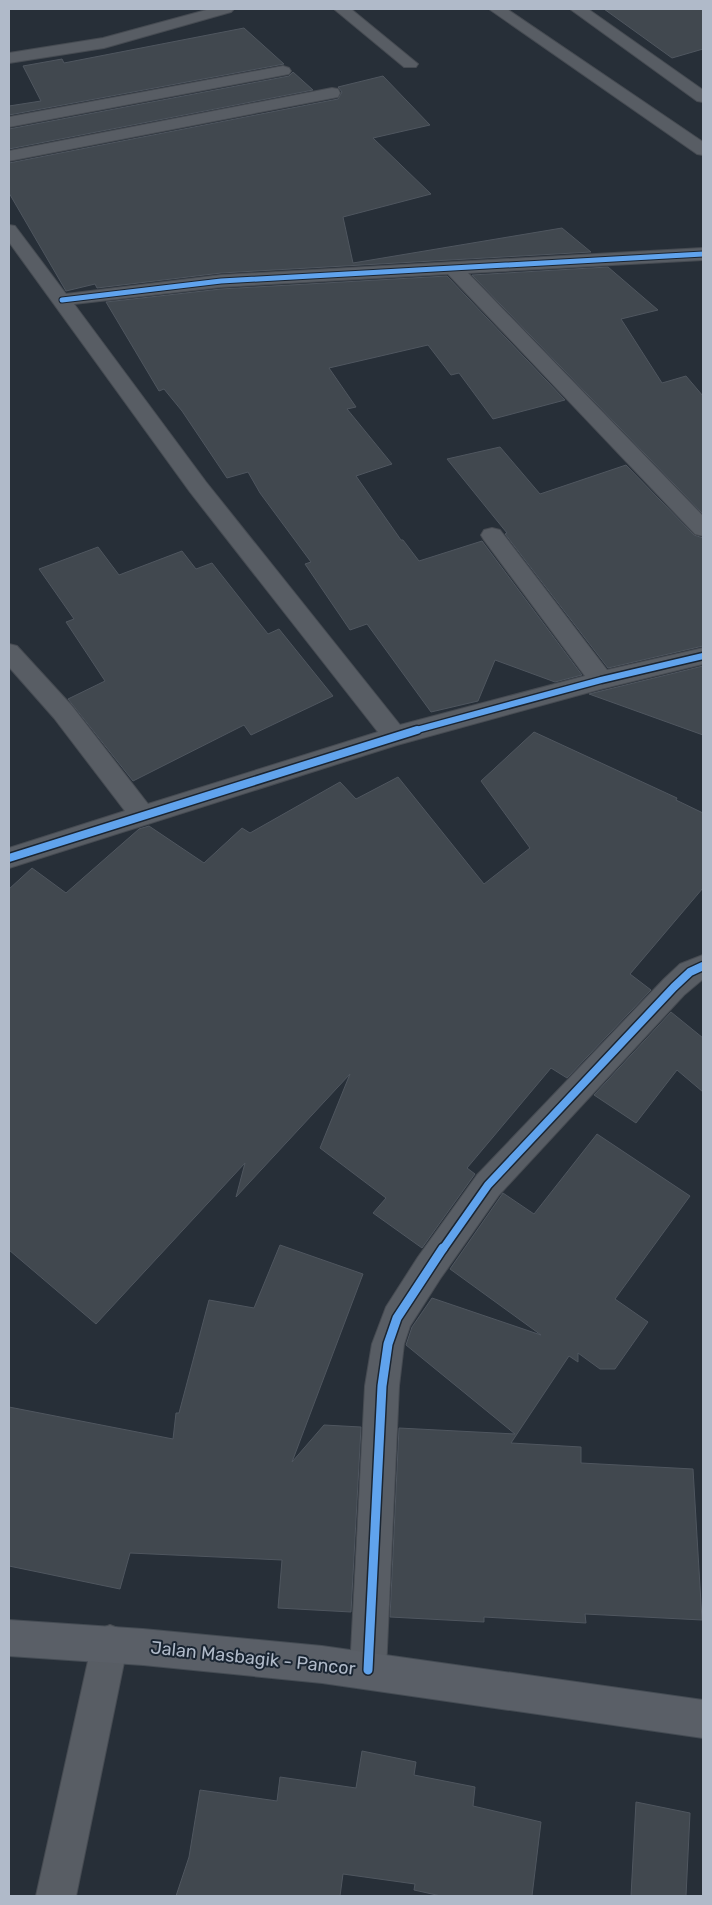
<svg xmlns="http://www.w3.org/2000/svg" width="712" height="1905" font-family="Rubik,sans-serif">
	<style>
		.building { fill: #41484f; stroke: #4f565f }
		.lines { fill: none; stroke-linecap: round; stroke-linejoin: round }
		.street-casing { stroke: #464b52; stroke-width: 2 }
		.primary-casing { stroke: #444b53; stroke-width: 2 }
		.street { fill: #585d64; fill-rule: evenodd }
		.primary { fill: #5a5f67; fill-rule: evenodd }
		.cycleway-far3-casing { stroke: #1a2532; stroke-width: 7 }
		.cycleway-far2-casing { stroke: #1a2532; stroke-width: 9 }
		.cycleway-far1-casing { stroke: #1a2532; stroke-width: 11 }
		.cycleway-casing { stroke: #1a2532; stroke-width: 12 }
		.cycleway-far3 { stroke: #60a3ed; stroke-width: 5 }
		.cycleway-far2 { stroke: #60a3ed; stroke-width: 6 }
		.cycleway-far1 { stroke: #60a3ed; stroke-width: 8 }
		.cycleway { stroke: #60a3ed; stroke-width: 9 }
		.labels { text-anchor: middle; stroke-width: 4; stroke-linejoin: round; paint-order: stroke }
		.near-street-label { font-size: 18px; fill: #b0bac9; stroke: #1a2532 }
	</style>
	<rect width="100%" height="100%" fill="#272f38"/>
	<path class="building" d="M 604,9 L 703,9 L 703,49 L 672,58 Z
		M 244,28 L 284,64 L 9,115 L 9,106 L 41,101 L 23,66 L 62,59 L 64,63 Z
		M 293,72 L 313,90 L 9,149 L 9,129 L 289,76 Z
		M 383,76 L 430,125 L 373,138 L 431,194 L 343,217 L 353,263 L 562,228 L 591,252 L 221,273 L 97,288 L 95,284 L 66,291 L 9,193 L 9,163 L 338,99 L 342,92 L 338,87 Z
		M 608,267 L 658,310 L 621,319 L 662,383 L 686,376 L 703,396 L 703,514 L 472,275 Z
		M 447,276 L 565,400 L 493,419 L 459,373 L 451,375 L 428,345 L 329,368 L 356,407 L 347,409 L 392,464 L 356,476 L 401,540 L 403,540 L 419,561 L 482,541 L 582,675 L 555,682 L 495,660 L 478,701 L 431,712 L 367,624 L 350,630 L 305,564 L 311,562 L 260,493 L 248,472 L 227,478 L 182,411 L 164,389 L 159,391 L 106,302 L 221,289 Z
		M 500,447 L 540,494 L 626,465 L 694,535 L 703,538 L 703,646 L 608,668 L 505,534 L 507,533 L 447,459 Z
		M 98,547 L 119,575 L 182,551 L 196,569 L 212,563 L 268,634 L 279,629 L 333,696 L 251,735 L 244,725 L 133,781 L 68,699 L 105,681 L 66,622 L 74,619 L 39,569 Z
		M 703,666 L 703,735 L 589,694 L 601,691 Z
		M 534,732 L 677,798 L 676,800 L 703,813 L 703,888 L 630,974 L 651,990 L 567,1078 L 551,1068 L 467,1168 L 475,1174 L 422,1248 L 373,1213 L 386,1198 L 320,1148 L 350,1074 L 236,1197 L 245,1163 L 96,1324 L 9,1250 L 9,889 L 32,868 L 66,893 L 139,829 L 149,826 L 204,863 L 242,828 L 250,833 L 340,782 L 356,799 L 398,777 L 484,884 L 530,848 L 481,781 Z
		M 671,1012 L 703,1038 L 703,1092 L 677,1070 L 636,1123 L 594,1095 Z
		M 597,1134 L 690,1196 L 615,1299 L 648,1322 L 615,1369 L 600,1369 L 578,1353 L 578,1362 L 569,1356 L 511,1443 L 581,1447 L 581,1463 L 693,1469 L 702,1620 L 585,1614 L 586,1623 L 484,1617 L 484,1622 L 390,1617 L 399,1428 L 515,1434 L 406,1345 L 412,1327 L 432,1298 L 541,1335 L 450,1269 L 503,1193 L 534,1214 Z
		M 280,1245 L 363,1274 L 292,1462 L 324,1425 L 361,1427 L 351,1612 L 278,1608 L 282,1560 L 130,1553 L 120,1589 L 9,1566 L 9,1407 L 173,1439 L 176,1413 L 179,1413 L 209,1300 L 254,1308 Z
		M 362,1751 L 416,1762 L 414,1775 L 475,1787 L 473,1806 L 541,1822 L 532,1896 L 441,1896 L 414,1890 L 415,1884 L 343,1874 L 340,1896 L 176,1896 L 189,1857 L 200,1790 L 277,1801 L 280,1777 L 356,1788 Z
		M 636,1802 L 690,1813 L 686,1896 L 631,1896 Z"/>
	<g class="lines">
		<defs>
			<path id="street" d="M 210,9 L 234,9 L 231,12 L 104,48 L 9,63 L 9,53 L 103,38 Z
				M 334,9 L 351,9 L 418,64 L 416,67 L 404,67 Z
				M 489,9 L 507,9 L 703,142 L 703,155 L 697,154 Z
				M 570,9 L 588,9 L 703,90 L 703,102 L 697,101 Z
				M 283,66 L 289,68 L 291,71 L 289,74 L 9,127 L 9,117 Z
				M 332,88 L 338,89 L 340,93 L 338,97 L 9,161 L 9,151 Z
				M 9,225 L 15,226 L 66,294 L 221,275 L 703,248 L 703,260 L 468,273 L 703,516 L 703,536 L 695,534 L 448,274 L 221,287 L 74,304 L 206,482 L 400,725 L 585,676 L 484,540 L 481,535 L 484,530 L 492,528 L 500,530 L 607,670 L 703,648 L 703,664 L 601,689 L 397,745 L 9,868 L 9,848 L 125,811 L 54,718 L 9,667 L 9,644 L 17,646 L 72,706 L 148,804 L 378,732 L 190,492 L 9,242 Z
				M 703,955 L 703,979 L 684,995 L 499,1195 L 440,1279 L 410,1326 L 404,1344 L 399,1386 L 386,1670 L 381,1683 L 368,1688 L 355,1683 L 350,1670 L 365,1386 L 372,1344 L 386,1307 L 418,1257 L 477,1175 L 664,979 L 680,964 Z
				M 110,1625 L 123,1630 L 128,1643 L 76,1896 L 36,1896 L 92,1643 L 97,1630 Z"/>
			<path id="primary" d="M 9,1620 L 143,1629 L 322,1646 L 703,1700 L 703,1738 L 322,1683 L 143,1665 L 9,1656 Z"/>
		</defs>
		<use href="#street" class="street-casing"/>
		<use href="#primary" class="primary-casing"/>
		<use href="#street" class="street"/>
		<use href="#primary" class="primary"/>
		<defs>
			<path id="cycleway-far3" d="M 62,300 L 221,281 L 703,254"/>
			<path id="cycleway-far2" d="M 413,731 L 601,680 L 703,656"/>
			<path id="cycleway-far1" d="M 9,858 L 417,730
				M 443,1249 L 488,1185 L 674,987 L 690,972 L 703,966"/>
			<path id="cycleway" d="M 368,1670 L 382,1386 L 388,1344 L 397,1318 L 443,1248"/>
		</defs>
		<use href="#cycleway-far3" class="cycleway-far3-casing"/>
		<use href="#cycleway-far2" class="cycleway-far2-casing"/>
		<use href="#cycleway-far1" class="cycleway-far1-casing"/>
		<use href="#cycleway" class="cycleway-casing"/>
		<use href="#cycleway-far3" class="cycleway-far3"/>
		<use href="#cycleway-far2" class="cycleway-far2"/>
		<use href="#cycleway-far1" class="cycleway-far1"/>
		<use href="#cycleway" class="cycleway"/>
	</g>
	<g class="labels">
		<g class="near-street-label">
			<text transform="translate(253 1658) rotate(6)" y="6">Jalan Masbagik - Pancor</text>
		</g>
	</g>
	<rect width="712" height="1905" fill="none" stroke="#b0bac9" stroke-width="20"/>
</svg>
